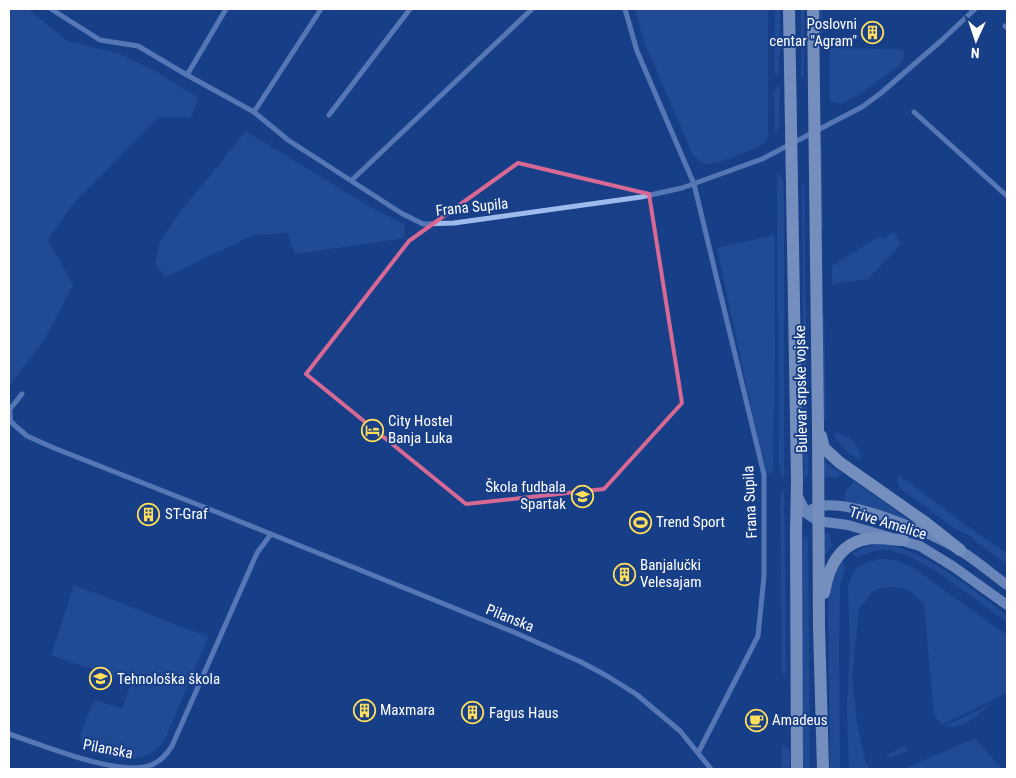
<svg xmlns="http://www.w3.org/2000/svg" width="1016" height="778" font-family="'Roboto Condensed',sans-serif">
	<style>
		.green { fill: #2b57a5 }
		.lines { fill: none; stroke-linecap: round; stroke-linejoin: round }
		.minor { stroke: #9fbbed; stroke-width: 5 }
		.secondary { stroke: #cbdbf9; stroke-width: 10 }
		.primary { stroke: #e5edff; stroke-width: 12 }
		.marked { fill: none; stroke: #d76994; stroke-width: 4; stroke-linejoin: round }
		.labels { text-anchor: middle; stroke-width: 4; stroke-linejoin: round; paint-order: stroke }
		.poi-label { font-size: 15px; fill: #fff; stroke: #183f87; text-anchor: start }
		.street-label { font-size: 15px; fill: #fff; stroke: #183f87 }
	</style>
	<rect width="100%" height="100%" fill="#183f87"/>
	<path class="green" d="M 9,9 L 28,9 L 67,41 L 120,54 L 154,70 L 198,98 L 191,118 L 159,117 L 73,204 L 48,240 L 73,285 L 45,339 L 9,386 Z
		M 635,9 L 768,9 L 768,136 L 764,143 C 754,149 715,166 705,164 C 700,163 697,159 693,155 L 645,44 Z
		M 775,9 L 780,9 L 780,54 L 778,77 L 775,74 L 774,70 Z
		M 801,9 L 804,9 L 804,77 L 801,77 Z
		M 817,9 L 822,9 L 822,47 L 817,47 Z
		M 830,48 L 899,49 L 904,52 C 904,57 904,60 901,63 C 892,72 853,100 842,103 C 838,103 834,102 830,101 Z
		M 777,87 L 780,87 L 779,127 L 775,135 L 774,91 Z
		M 246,131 L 372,208 L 404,224 L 405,238 L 295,254 L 288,233 L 253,235 L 166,277 L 155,265 L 159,243 L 178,215 Z
		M 822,143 L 823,227 L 821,234 L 819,148 Z
		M 777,172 L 783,180 L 784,193 L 784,477 L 782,477 L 779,463 Z
		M 804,183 L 808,477 L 804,478 L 802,184 Z
		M 894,232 L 901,244 L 868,279 L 832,284 L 832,266 L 880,236 L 883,239 Z
		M 774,235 L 775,353 L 773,469 L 771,474 L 765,472 L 717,248 Z
		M 822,314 L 824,314 L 826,420 L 824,419 Z
		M 834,433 C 851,435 860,444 861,460 C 850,454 838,446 834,433 Z
		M 823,461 L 842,473 L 838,477 L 821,477 Z
		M 899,475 L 974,531 L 1007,553 L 1007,564 L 980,545 L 969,535 L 957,530 L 901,489 L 897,482 Z
		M 854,481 L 909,520 L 845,504 L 845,492 Z
		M 784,490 L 786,674 L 782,674 L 780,503 L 781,493 Z
		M 821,533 L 830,533 L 830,540 L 833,546 L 823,557 Z
		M 804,535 L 808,539 L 810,769 L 801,769 L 802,537 Z
		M 881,544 C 924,548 972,590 1007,615 L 1007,622 L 943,576 L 910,556 L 888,550 L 879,550 L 856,557 L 852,553 L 869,546 Z
		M 880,559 L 895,560 L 912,567 L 1007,635 L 1007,693 L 941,725 L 934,714 L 924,604 L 909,590 L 897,587 L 886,587 L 878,589 L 871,593 L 859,609 L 852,676 L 857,723 L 866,765 L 869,765 L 870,769 L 849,769 L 847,709 L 850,648 L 848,586 L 855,569 L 866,563 Z
		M 842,562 L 845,566 L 840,587 L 839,647 L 840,769 L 830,769 L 828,596 L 828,590 Z
		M 74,585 L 208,637 L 166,737 C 161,746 153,753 143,757 C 137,758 130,760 123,760 C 111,759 82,752 81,737 C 81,730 91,708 94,700 L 122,709 L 131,682 L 51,655 Z
		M 993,703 C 979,713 964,731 945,726 Z
		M 975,738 L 1002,769 L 904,769 Z
		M 784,745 C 793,749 790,761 789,769 L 782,769 L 782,746 Z
		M 906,746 L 908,751 L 892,757 L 885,756 Z"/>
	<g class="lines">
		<path class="minor" d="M 51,9 L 100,40 L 138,46 L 187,75
			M 226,9 L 187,75 L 254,112 L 321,9
			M 625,9 L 637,51 L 694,184 L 764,475 L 764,576 L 758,636 L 698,753
			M 1005,26 L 1007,28
			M 254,112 L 288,140 L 401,213 L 423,224 L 454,223 L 641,197 L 682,188 L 762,159 L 862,107 L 881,93 L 942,40 L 975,9
			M 914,112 L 1007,196
			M 329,115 L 410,9
			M 352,180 L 532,9
			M 22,394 L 10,409 L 10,416 L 11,422 L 27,436 L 54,448 L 214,511 L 516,633 L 581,662 L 607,676 L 636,694 L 655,710 L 680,731 L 711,769
			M 9,734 C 43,745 116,776 149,766 C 160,762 166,755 172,746 L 257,553 L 271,534"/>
		<path class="secondary" d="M 799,498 L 806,513 L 818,521 L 848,525 L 920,546 L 954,567 L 1007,605
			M 812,509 C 839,493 935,534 961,551 C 977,561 992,574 1007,585"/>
		<path class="primary" d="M 789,9 L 797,481 L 796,533 L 797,769
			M 813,9 L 818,425 L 819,627 L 823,769
			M 821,436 L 824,448 L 839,462 L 926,523 L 960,550
			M 824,593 C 829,564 842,539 876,538 C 885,538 894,540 903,540"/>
	</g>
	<path d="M0 0H1016V778H0ZM 518,163 L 649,194 L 682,403 L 604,489 L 466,504 L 306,374 L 409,241 Z" fill="#183f87" fill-opacity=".55" fill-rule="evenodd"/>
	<path class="marked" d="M 518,163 L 649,194 L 682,403 L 604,489 L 466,504 L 306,374 L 409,241 Z"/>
	<defs>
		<symbol id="building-ring" viewBox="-11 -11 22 22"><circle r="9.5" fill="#183f87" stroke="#ffde5b" stroke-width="1.5"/><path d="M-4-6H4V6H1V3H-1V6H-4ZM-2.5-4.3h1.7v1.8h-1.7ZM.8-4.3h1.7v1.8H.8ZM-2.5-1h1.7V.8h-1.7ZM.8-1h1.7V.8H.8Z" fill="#ffde5b"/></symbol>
		<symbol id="hotel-ring" viewBox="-11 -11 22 22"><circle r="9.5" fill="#183f87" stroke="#ffde5b" stroke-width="1.5"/><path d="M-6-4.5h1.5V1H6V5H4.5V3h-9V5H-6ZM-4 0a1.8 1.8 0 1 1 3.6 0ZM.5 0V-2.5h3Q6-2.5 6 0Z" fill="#ffde5b"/></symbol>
		<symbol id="school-ring" viewBox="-11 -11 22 22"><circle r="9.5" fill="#183f87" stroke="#ffde5b" stroke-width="1.5"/><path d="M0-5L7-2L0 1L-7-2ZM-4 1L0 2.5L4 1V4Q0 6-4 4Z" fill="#ffde5b"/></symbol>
		<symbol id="stadium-ring" viewBox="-11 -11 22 22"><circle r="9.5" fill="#183f87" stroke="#ffde5b" stroke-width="1.5"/><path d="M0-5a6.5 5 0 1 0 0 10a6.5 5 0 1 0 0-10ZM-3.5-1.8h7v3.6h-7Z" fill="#ffde5b"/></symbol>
		<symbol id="cafe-ring" viewBox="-11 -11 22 22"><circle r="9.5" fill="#183f87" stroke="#ffde5b" stroke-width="1.5"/><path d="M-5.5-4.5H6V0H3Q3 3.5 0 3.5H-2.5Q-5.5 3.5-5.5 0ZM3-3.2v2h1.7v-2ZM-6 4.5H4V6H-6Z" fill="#ffde5b"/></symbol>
	</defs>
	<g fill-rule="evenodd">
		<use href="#building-ring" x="860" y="20" width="25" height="25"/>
		<use href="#hotel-ring" x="360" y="418" width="25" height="25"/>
		<use href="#school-ring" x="570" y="484" width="25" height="25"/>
		<use href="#building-ring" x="136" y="502" width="25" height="25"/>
		<use href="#stadium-ring" x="628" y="510" width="25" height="25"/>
		<use href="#building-ring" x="612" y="562" width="25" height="25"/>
		<use href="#school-ring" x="88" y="666" width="25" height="25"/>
		<use href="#building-ring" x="352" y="698" width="25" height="25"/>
		<use href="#building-ring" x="460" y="700" width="25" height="25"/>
		<use href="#cafe-ring" x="744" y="708" width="25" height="25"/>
	</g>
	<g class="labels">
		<g class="poi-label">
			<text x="857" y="29" text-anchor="end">Poslovni<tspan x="857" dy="17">centar "Agram"</tspan></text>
			<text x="388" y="426">City Hostel<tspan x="388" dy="17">Banja Luka</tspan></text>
			<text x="566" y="492" text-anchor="end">Škola fudbala<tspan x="566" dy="17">Spartak</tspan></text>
			<text x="165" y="519">ST-Graf</text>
			<text x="656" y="527">Trend Sport</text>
			<text x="640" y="570">Banjalučki<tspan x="640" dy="17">Velesajam</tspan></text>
			<text x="117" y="684">Tehnološka škola</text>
			<text x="380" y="715">Maxmara</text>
			<text x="489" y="718">Fagus Haus</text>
			<text x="772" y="725">Amadeus</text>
		</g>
		<g class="street-label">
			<text transform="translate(472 207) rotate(-6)" y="5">Frana Supila</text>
			<text transform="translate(801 389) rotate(-91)" y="5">Bulevar srpske vojske</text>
			<text transform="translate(750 502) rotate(-93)" y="5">Frana Supila</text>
			<text transform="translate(888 523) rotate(17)" y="5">Trive Amelice</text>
			<text transform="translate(510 618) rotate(22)" y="5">Pilanska</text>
			<text transform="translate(108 749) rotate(11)" y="5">Pilanska</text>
		</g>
	</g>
	<rect width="1016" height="778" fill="none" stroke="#ffffff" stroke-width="20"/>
	<g transform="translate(976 40) rotate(183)" stroke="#183f87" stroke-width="4" paint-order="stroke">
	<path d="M0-4L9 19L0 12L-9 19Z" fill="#ffffff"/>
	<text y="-8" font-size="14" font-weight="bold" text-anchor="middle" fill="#ffffff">N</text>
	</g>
</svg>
